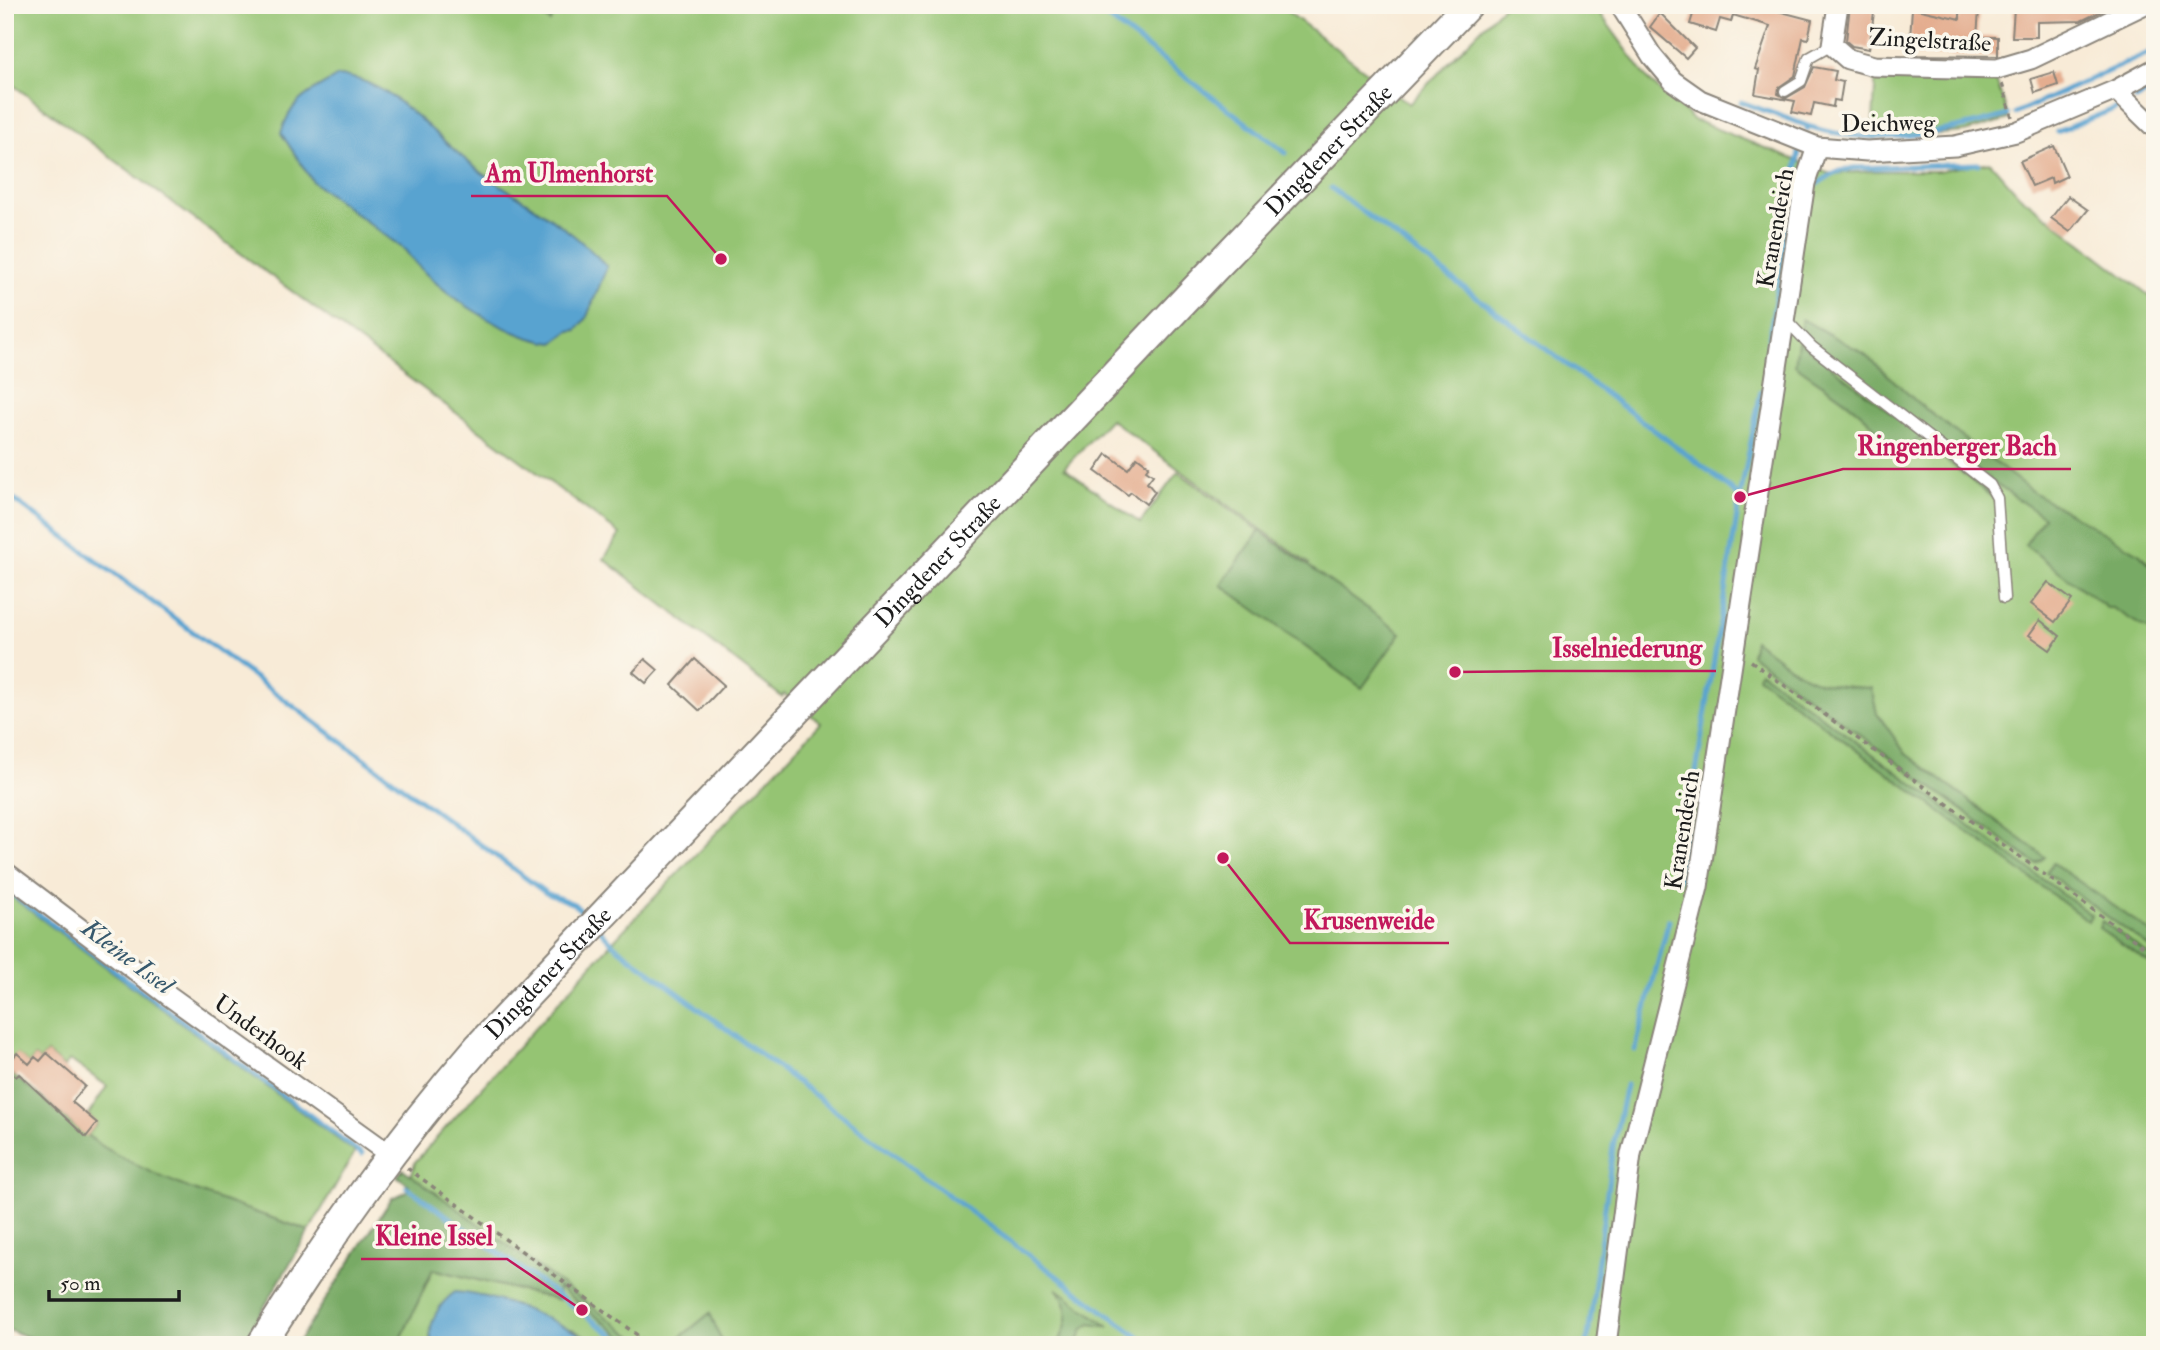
<svg xmlns="http://www.w3.org/2000/svg" width="2160" height="1350" font-family="'IM FELL Double Pica',serif">
	<style>
		.green { fill: #95c473; stroke: #587048; stroke-width: 2; fill-rule: evenodd }
		.forest { fill: #78aa65; stroke: #4a6340; stroke-width: 2 }
		.water { fill: #59a3d0; stroke: #3a6076; stroke-width: 2 }
		.lines { fill: none; stroke-linecap: round; stroke-linejoin: round }
		.stream { stroke: #59a3d0; stroke-width: 5 }
		.building { fill: #e4ad8f }
		.service-casing { stroke: #8a847a; stroke-width: 13 }
		.minor-casing { stroke: #8a847a; stroke-width: 23 }
		.secondary-casing { stroke: #8a847a; stroke-width: 32 }
		.path { stroke: #8a847a; stroke-width: 3.5; stroke-dasharray: 5 5; stroke-linecap: butt }
		.service { stroke: #fff; stroke-width: 10 }
		.minor { stroke: #fff; stroke-width: 19 }
		.secondary { stroke: #fff; stroke-width: 28 }
		.labels { text-anchor: middle; stroke-width: 7; stroke-linejoin: round; paint-order: stroke }
		.street-label { font-size: 24px; fill: #1c1c1c; stroke: #fbf7ec }
		.water-label { font-size: 26px; font-style: italic; fill: #37596d; stroke: #fbf7ec }
		.leader { fill: none; stroke: #c2185b; stroke-width: 2.5 }
		.callout-dot { fill: #c2185b; stroke: #fbf7ec; stroke-width: 2.5 }
		.callout-label { font-size: 26px; text-anchor: middle; font-weight: bold; fill: #c2185b; stroke: #fbf7ec; stroke-width: 7; stroke-linejoin: round; paint-order: stroke }
	</style>
	<rect width="100%" height="100%" fill="#fbf7ec"/>
	<filter id="ink" filterUnits="userSpaceOnUse"><feTurbulence type="fractalNoise" baseFrequency=".0143" numOctaves="2"/><feDisplacementMap in="SourceGraphic" scale="14" xChannelSelector="R" yChannelSelector="G"/><feConvolveMatrix kernelMatrix="1 2 1 2 8 2 1 2 1" color-interpolation-filters="sRGB"/></filter>
	<filter id="wash" filterUnits="userSpaceOnUse"><feTurbulence type="fractalNoise" baseFrequency=".00686" numOctaves="4" result="noise"/><feDisplacementMap in="SourceGraphic" scale="28" xChannelSelector="R" yChannelSelector="G"/><feGaussianBlur stdDeviation="1.57" result="paint"/><feColorMatrix in="noise" values="0 0 0 0 0 0 0 0 0 0 0 0 0 0 0 0 0 1.4 0 .05"/><feComposite in="paint" operator="in"/></filter>
	<g filter="url(#wash)">
		<rect width="100%" height="100%" fill="#f8ebd7"/>
		<path class="green" d="M 5,5 L 1279,5 L 1409,104 L 1504,5 L 1594,5 L 1650,82 L 1694,120 L 1831,174 L 1874,171 L 1937,171 L 1990,162 L 2019,195 L 2155,300 L 2155,1345 L 600,1345 L 572,1329 L 430,1337 L 432,1345 L 404,1345 L 400,1341 L 433,1269 L 546,1297 L 407,1193 L 415,1162 L 616,938 L 821,723 L 784,694 L 782,697 L 604,559 L 620,534 L 5,79 ZM 1110,419 L 1309,564 L 1271,619 L 1223,583 L 1260,531 L 1178,472 L 1140,523 L 1064,468 Z
			M 1876,70 L 1995,77 L 2009,119 L 1964,132 L 1872,139 Z
			M 5,892 L 355,1152 L 309,1231 C 235,1204 150,1184 87,1135 L 97,1124 L 88,1115 L 107,1086 L 70,1060 L 64,1067 L 47,1053 L 40,1061 L 35,1057 L 29,1064 L 17,1054 L 5,1066 Z"/>
		<path class="forest" d="M 528,5 L 560,5 L 550,22 Z
			M 1802,319 L 1865,354 L 1918,403 L 2033,492 L 2139,553 L 2155,569 L 2155,634 L 2112,608 L 2107,608 L 2025,545 L 2044,517 L 1991,481 L 1813,343 L 1800,331 Z
			M 1798,341 L 1979,480 L 1994,499 L 1919,438 L 1902,456 L 1889,453 C 1878,415 1825,388 1795,365 Z
			M 1260,531 L 1401,633 L 1362,688 L 1221,585 Z
			M 1754,640 C 1803,677 1808,686 1871,688 L 1877,713 L 1906,754 L 2045,857 L 2036,864 L 1751,655 Z
			M 1760,671 L 2091,915 L 2088,921 L 1758,677 Z
			M 2053,863 L 2155,935 L 2155,951 L 2046,872 Z
			M 2102,921 L 2155,959 L 2155,967 L 2099,928 Z
			M 5,1070 C 40,1092 67,1124 102,1146 C 165,1185 240,1206 309,1231 L 242,1345 L 51,1345 L 5,1329 Z
			M 403,1169 L 645,1345 L 633,1345 L 558,1287 L 559,1300 L 433,1269 L 400,1341 L 404,1345 L 296,1345 L 392,1198 L 406,1192 L 409,1185 L 397,1176 Z
			M 1056,1288 L 1109,1327 L 1091,1324 L 1083,1329 L 1077,1345 L 1058,1345 C 1069,1321 1073,1309 1056,1288 Z
			M 710,1313 L 723,1345 L 671,1345 Z"/>
		<path class="water" d="M 338,76 C 352,76 365,81 378,88 C 417,110 450,151 488,177 C 529,204 575,230 607,267 L 586,319 L 577,330 L 570,331 L 554,343 C 506,338 432,289 405,250 L 313,182 L 281,133 C 292,98 308,94 338,76 Z
			M 455,1292 C 500,1295 561,1323 600,1345 L 432,1345 C 426,1325 439,1303 455,1292 Z"/>
		<g class="lines">
			<path class="stream" d="M 1091,5 L 1286,153
				M 2136,99 L 2155,89
				M 1741,102 L 1808,126
				M 2016,113 L 2155,50
				M 1807,129 L 1808,126 C 1871,148 1946,133 2008,115
				M 2057,132 L 2119,107
				M 1817,184 L 1836,172 L 1854,168 L 1978,164
				M 1331,188 L 1710,472 L 1740,497
				M 1766,358 L 1799,152
				M 5,493 L 546,893 L 574,904 L 587,917
				M 1679,879 L 1740,497 L 1761,391
				M 5,889 L 362,1154
				M 599,929 L 614,945 L 1149,1345
				M 1635,1050 L 1669,920
				M 407,1187 L 627,1345
				M 1587,1345 L 1613,1146 L 1626,1085"/>
		</g>
		<g id="blocks">
			<path class="building" d="M 1687,5 L 1755,5 L 1812,20 L 1808,39 L 1803,38 L 1795,76 L 1779,87 L 1778,94 L 1786,98 L 1805,87 L 1814,67 L 1836,71 L 1834,80 L 1843,82 L 1840,101 L 1834,100 L 1833,107 L 1814,103 L 1811,116 L 1792,112 L 1795,101 L 1755,94 L 1759,70 L 1755,69 L 1770,26 L 1733,15 L 1731,22 L 1720,19 L 1716,32 L 1690,24 L 1694,11 L 1686,9 Z
				M 1850,5 L 1875,5 L 1869,49 L 1852,46 L 1846,41 Z
				M 2052,5 L 2114,5 L 2081,21 L 2037,22 L 2037,37 L 2012,37 L 2014,8 L 2052,10 Z
				M 1912,8 L 1960,19 L 1960,8 L 1979,10 L 1977,37 L 1998,37 L 1998,56 L 1909,55 Z
				M 1660,13 L 1695,48 L 1686,58 L 1650,27 Z
				M 2054,72 L 2058,85 L 2035,93 L 2031,79 Z
				M 2054,146 L 2067,176 L 2052,183 L 2051,178 L 2032,186 L 2020,161 Z
				M 2068,196 L 2088,210 L 2070,232 L 2051,218 Z
				M 1107,454 L 1128,469 L 1137,457 L 1149,466 L 1146,470 L 1153,475 L 1147,483 L 1155,492 L 1146,504 L 1131,492 L 1128,495 L 1095,471 Z
				M 2048,582 L 2072,600 L 2055,622 L 2031,604 Z
				M 2040,620 L 2060,636 L 2050,650 L 2029,635 Z
				M 645,659 L 658,670 L 646,683 L 633,672 Z
				M 695,659 L 724,685 L 700,711 L 672,685 Z
				M 17,1053 L 29,1064 L 35,1057 L 40,1061 L 47,1053 L 85,1086 L 72,1102 L 97,1123 L 86,1137 L 19,1074 L 16,1077 L 5,1068 Z"/>
		</g>
	</g>
	<g filter="url(#ink)">
		<use href="#blocks" fill-opacity="0" stroke="#8a847a" stroke-width="2"/>
		<g class="lines">
			<defs>
				<path id="service" d="M 1785,91 L 1801,81 L 1809,58 L 1832,45
					M 1785,319 L 1812,347 L 1990,485 L 1997,498 L 2004,598"/>
				<path id="minor" d="M 1620,5 L 1652,56 L 1673,81 L 1700,100 L 1817,147 L 1867,151 L 1955,146 L 2016,132 L 2116,90 L 2155,69
					M 1838,5 L 1832,45 L 1848,59 L 1874,66 L 1997,69 L 2031,59 L 2143,5
					M 2116,90 L 2155,128
					M 5,872 L 168,995 L 389,1154
					M 1606,1345 L 1631,1154 L 1698,887 L 1805,183 L 1817,147"/>
				<g id="secondary">
					<path id="s1" d="M 261,1345 C 330,1236 395,1143 479,1046 L 1216,267 L 1468,5"/>
				</g>
			</defs>
			<use href="#service" class="service-casing"/>
			<use href="#minor" class="minor-casing"/>
			<use href="#secondary" class="secondary-casing"/>
			<path class="path" d="M 2002,84 L 2012,117
				M 1751,661 L 2155,955
				M 407,1168 L 651,1345"/>
			<use href="#service" class="service"/>
			<use href="#minor" class="minor"/>
			<use href="#secondary" class="secondary"/>
		</g>
	</g>
	<g class="labels">
		<g class="street-label">
			<text transform="translate(1930 40) rotate(3)" y="8">Zingelstraße</text>
			<text transform="translate(1888 123) rotate(-1)" y="8">Deichweg</text>
			<text dy="8" stroke="none"><textPath href="#s1" startOffset="1605">Dingdener Straße</textPath></text>
			<text transform="translate(1775 228) rotate(-80)" y="8">Kranendeich</text>
			<text dy="8" stroke="none"><textPath href="#s1" startOffset="1038">Dingdener Straße</textPath></text>
			<text transform="translate(1682 830) rotate(-81)" y="8">Kranendeich</text>
			<text dy="8" stroke="none"><textPath href="#s1" startOffset="471">Dingdener Straße</textPath></text>
			<text transform="translate(261 1032) rotate(36)" y="8">Underhook</text>
		</g>
		<g class="water-label">
			<text transform="translate(128 956) rotate(37)" y="9">Kleine Issel</text>
		</g>
	</g>
	<path class="leader" d="M721 259L667 196H471M1740 497L1843 469H2071M1455 672L1538 671H1716M1223 858L1290 943H1449M582 1310L507 1259H361"/>
	<g class="callout-dot">
		<circle cx="721" cy="259" r="7"/>
		<circle cx="1740" cy="497" r="7"/>
		<circle cx="1455" cy="672" r="7"/>
		<circle cx="1223" cy="858" r="7"/>
		<circle cx="582" cy="1310" r="7"/>
	</g>
	<g class="callout-label">
		<text x="569" y="182">Am Ulmenhorst</text>
		<text x="1957" y="455">Ringenberger Bach</text>
		<text x="1627" y="657">Isselniederung</text>
		<text x="1369" y="929">Krusenweide</text>
		<text x="434" y="1245">Kleine Issel</text>
	</g>
	<rect width="2160" height="1350" fill="none" stroke="#fbf7ec" stroke-width="28"/>
	<path d="M49 1290v10h130v-10" fill="none" stroke="#1c1c1c" stroke-width="3.5"/>
	<text x="60" y="1290" font-size="21" fill="#1c1c1c" stroke="#fbf7ec" stroke-width="5" paint-order="stroke">50 m</text>
</svg>
